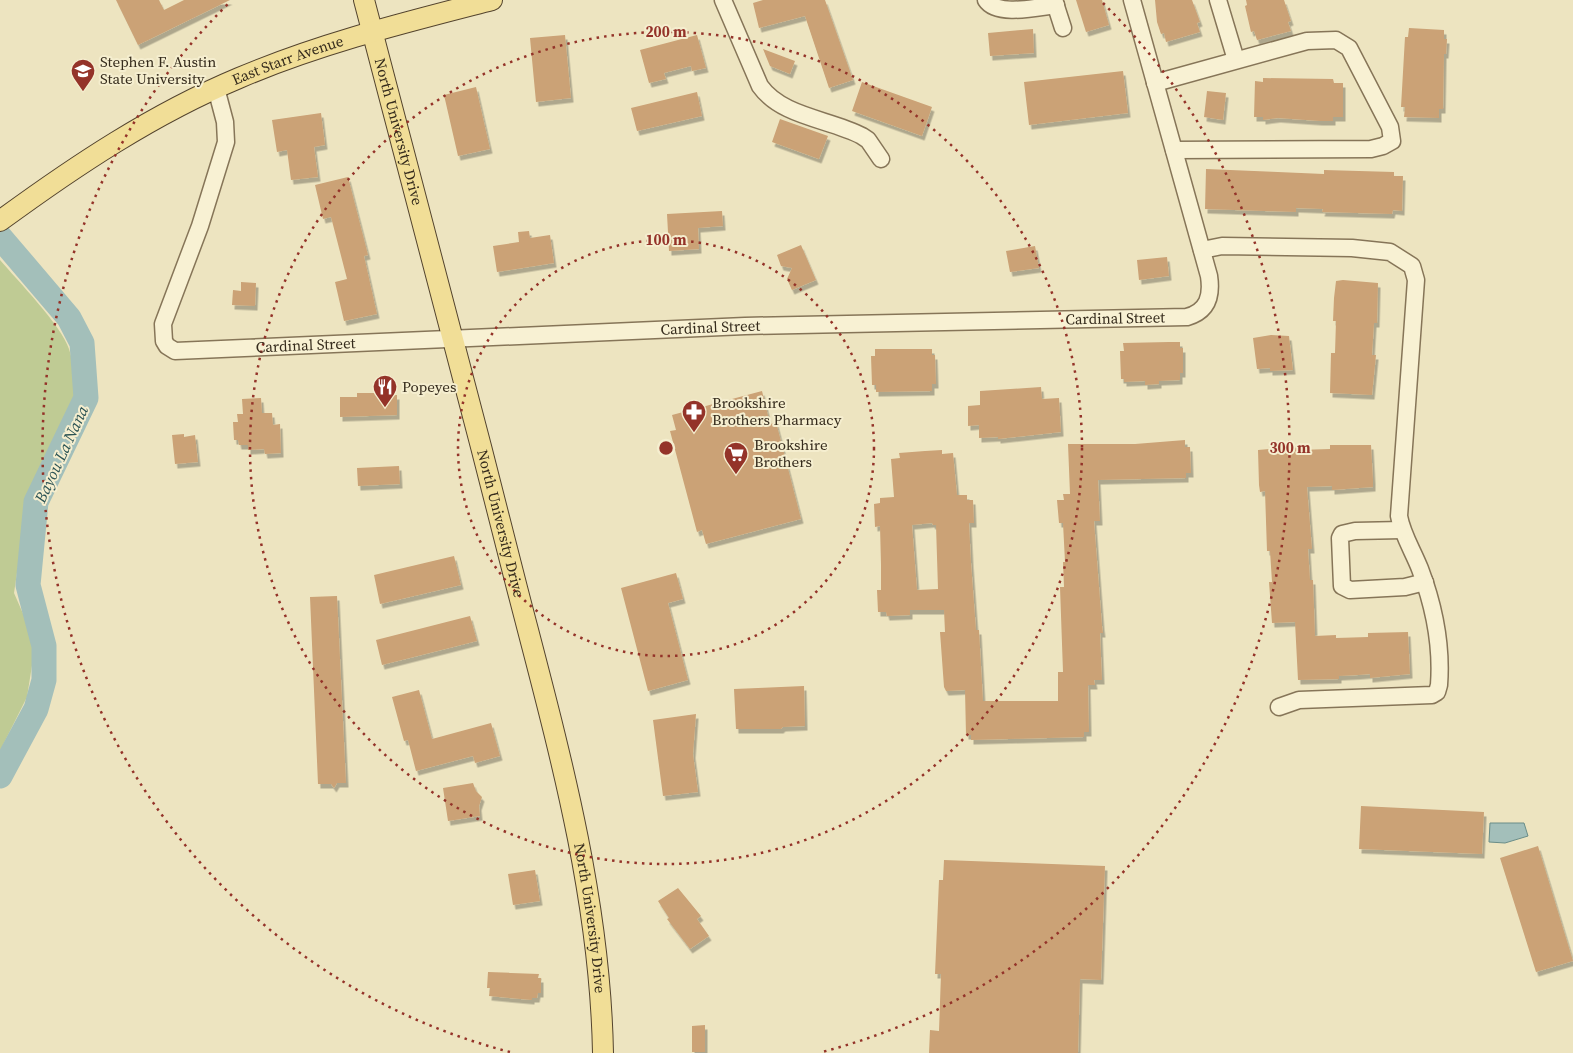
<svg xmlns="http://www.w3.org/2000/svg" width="1573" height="1053" font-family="'Source Serif 4',serif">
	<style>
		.green { fill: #bfcb94 }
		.water { fill: #a3bfba; stroke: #6a8d88 }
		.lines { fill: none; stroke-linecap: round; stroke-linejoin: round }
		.river { stroke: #a3bfba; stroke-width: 25 }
		.building { fill: #cba276; fill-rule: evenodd; filter: url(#shadow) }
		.minor-casing { stroke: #867558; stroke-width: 19 }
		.major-casing { stroke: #53432d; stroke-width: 22 }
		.minor { stroke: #f8f1d3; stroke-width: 16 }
		.major { stroke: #f1de97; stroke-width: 20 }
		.ring { fill: none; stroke: #943329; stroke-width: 2.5; stroke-dasharray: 2.5 5 }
		.labels { text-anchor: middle; stroke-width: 4; stroke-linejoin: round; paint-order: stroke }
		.street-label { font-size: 15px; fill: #352b1c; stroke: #f5eecf }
		.poi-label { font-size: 15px; fill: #352b1c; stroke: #f5eecf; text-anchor: start }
		.water-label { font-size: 16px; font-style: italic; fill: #2c5455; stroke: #f5eecf }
		.centre { fill: #943329; stroke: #f5eecf; stroke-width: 2.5 }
		.ring-label { font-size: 15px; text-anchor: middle; font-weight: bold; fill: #943329; stroke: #f5eecf; stroke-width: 4; stroke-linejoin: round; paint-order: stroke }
	</style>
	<defs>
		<filter id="shadow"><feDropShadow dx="2.5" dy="4.5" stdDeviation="0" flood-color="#0004"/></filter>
	</defs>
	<rect width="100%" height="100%" fill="#ede4c0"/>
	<path class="green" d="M 0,260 C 17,280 62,326 69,349 C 75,367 76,388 75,406 L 28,499 L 14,593 L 31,632 L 33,659 L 27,697 L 0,751 Z"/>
	<path class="water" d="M 1490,823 L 1524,823 L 1528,836 L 1505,843 L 1489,842 Z"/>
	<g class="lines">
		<path class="river" d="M 0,237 L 69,318 L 82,343 L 86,398 L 36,502 L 28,585 L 44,646 L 44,680 L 36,709 L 0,776"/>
	</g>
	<path class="building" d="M 116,0 L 159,0 L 164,10 L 184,0 L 230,0 L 138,45 Z
		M 763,0 L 825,0 L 853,80 L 829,88 L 805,16 L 759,28 L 753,3 Z
		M 1076,0 L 1102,0 L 1109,25 L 1086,32 Z
		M 1155,0 L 1192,0 L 1200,22 L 1197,23 L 1200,32 L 1166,42 L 1164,33 L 1161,34 L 1157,22 Z
		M 1246,0 L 1284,0 L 1291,21 L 1288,22 L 1291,31 L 1257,40 L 1254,31 L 1251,32 L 1245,6 L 1247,5 Z
		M 1409,28 L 1444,30 L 1444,39 L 1447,39 L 1446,54 L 1444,54 L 1443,109 L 1439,109 L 1439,118 L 1404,117 L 1405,107 L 1401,107 L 1405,37 L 1408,37 Z
		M 1033,29 L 1034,53 L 990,56 L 988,33 Z
		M 565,35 L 571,98 L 536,102 L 530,38 Z
		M 697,35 L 706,68 L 692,71 L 691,66 L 664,73 L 666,79 L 649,83 L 640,50 Z
		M 763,49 L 795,61 L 790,74 L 770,66 Z
		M 1123,71 L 1128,113 L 1029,125 L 1024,82 Z
		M 1263,78 L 1333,79 L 1334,83 L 1343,83 L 1343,117 L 1333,117 L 1333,121 L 1320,121 L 1278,118 L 1263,120 L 1263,117 L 1254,117 L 1255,81 L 1263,82 Z
		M 862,82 L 932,107 L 922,136 L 852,111 Z
		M 476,87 L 490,149 L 458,156 L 444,95 Z
		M 1207,91 L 1226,93 L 1223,120 L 1204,117 Z
		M 697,92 L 702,116 L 637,131 L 631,108 Z
		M 321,113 L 325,145 L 314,147 L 318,177 L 291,180 L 287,150 L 277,152 L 272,120 Z
		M 780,119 L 828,136 L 819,159 L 772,142 Z
		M 1206,169 L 1324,174 L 1324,170 L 1394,172 L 1394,176 L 1403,176 L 1402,211 L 1393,210 L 1392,214 L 1322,212 L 1323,209 L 1296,208 L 1296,212 L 1205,209 Z
		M 348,177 L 368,255 L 364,256 L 377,314 L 344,321 L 335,282 L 347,279 L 331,217 L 323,219 L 315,185 Z
		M 722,211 L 723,226 L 698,228 L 699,249 L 669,251 L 667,214 Z
		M 529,231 L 530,238 L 550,235 L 554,263 L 497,272 L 493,246 L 519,242 L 518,232 Z
		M 801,245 L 816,280 L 792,290 L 787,279 L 792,268 L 781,266 L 777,255 Z
		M 1035,246 L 1039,268 L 1010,272 L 1006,251 Z
		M 1167,257 L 1169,276 L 1139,280 L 1137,260 Z
		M 1343,280 L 1378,283 L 1377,323 L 1374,323 L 1372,355 L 1376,355 L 1372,395 L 1330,393 L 1331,353 L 1335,353 L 1336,321 L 1333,321 L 1334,298 L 1336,281 Z
		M 241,282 L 256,283 L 255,306 L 232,305 L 233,290 L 241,291 Z
		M 1271,335 L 1289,336 L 1293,370 L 1270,371 L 1270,368 L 1257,369 L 1253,338 Z
		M 1169,342 L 1180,342 L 1180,348 L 1183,348 L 1183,373 L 1180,373 L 1180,380 L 1159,381 L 1159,384 L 1145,385 L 1145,381 L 1124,382 L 1124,379 L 1121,379 L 1120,351 L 1124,351 L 1123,343 Z
		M 875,349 L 932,349 L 932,355 L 935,355 L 936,384 L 932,384 L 932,391 L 876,392 L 876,385 L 872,385 L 871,356 L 875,356 Z
		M 1041,387 L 1042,399 L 1059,398 L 1061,432 L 998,439 L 998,437 L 979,438 L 979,425 L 968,426 L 968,406 L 980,405 L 980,391 Z
		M 762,391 L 770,424 L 776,422 L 801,519 L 706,544 L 702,530 L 697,532 L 670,431 L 676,430 L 672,415 Z
		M 357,393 L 379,393 L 379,396 L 397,395 L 397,415 L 340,417 L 340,397 L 357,397 Z
		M 261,398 L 262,413 L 272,413 L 273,425 L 280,424 L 281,453 L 265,454 L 264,449 L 248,450 L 248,445 L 239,445 L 238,440 L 234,440 L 233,422 L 238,422 L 237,414 L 243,414 L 242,399 Z
		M 184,434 L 184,437 L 195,435 L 198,462 L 175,464 L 172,435 Z
		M 1185,440 L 1185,447 L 1190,447 L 1191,473 L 1186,473 L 1186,478 L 1098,480 L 1100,521 L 1094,521 L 1102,626 L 1103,633 L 1100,633 L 1102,680 L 1094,680 L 1095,685 L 1088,685 L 1089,732 L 1084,732 L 1084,737 L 971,740 L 971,735 L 966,735 L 965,690 L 946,691 L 944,687 L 940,632 L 945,632 L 944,610 L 910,610 L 910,615 L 887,616 L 886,612 L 878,612 L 877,590 L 881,590 L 881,565 L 880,526 L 875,527 L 874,504 L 880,503 L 880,498 L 894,497 L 891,459 L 900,458 L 899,453 L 925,451 L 942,450 L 942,454 L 953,453 L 957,495 L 967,495 L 967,500 L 973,500 L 974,523 L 969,523 L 971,563 L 976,630 L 979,630 L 983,701 L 1058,701 L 1058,672 L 1063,672 L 1060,587 L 1064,587 L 1063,562 L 1065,562 L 1063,523 L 1059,523 L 1057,500 L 1064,500 L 1063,494 L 1070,494 L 1068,444 L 1135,444 ZM 932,523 L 933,525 L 936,525 L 938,589 L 917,590 L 912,525 Z
		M 1330,445 L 1371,445 L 1373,480 L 1373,487 L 1332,490 L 1332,486 L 1307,487 L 1312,549 L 1308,549 L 1310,580 L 1313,580 L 1315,636 L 1336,635 L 1336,638 L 1368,637 L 1368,633 L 1408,632 L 1410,674 L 1370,678 L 1370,674 L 1358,675 L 1339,676 L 1339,679 L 1298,680 L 1295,622 L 1272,623 L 1269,582 L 1272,582 L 1270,551 L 1267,551 L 1265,491 L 1260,492 L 1259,485 L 1258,450 L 1299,446 L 1299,450 L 1330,449 Z
		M 399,466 L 400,484 L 358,486 L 357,468 Z
		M 454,556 L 461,585 L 380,604 L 374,575 Z
		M 676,573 L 683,599 L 668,603 L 688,680 L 648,691 L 621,588 Z
		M 337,596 L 346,783 L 337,783 L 334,788 L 331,784 L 318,784 L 310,597 Z
		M 470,616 L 477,641 L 382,665 L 376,640 Z
		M 804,686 L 805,726 L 783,727 L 781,729 L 736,729 L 734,689 Z
		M 419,690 L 432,739 L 491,723 L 500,756 L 475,763 L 473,756 L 416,771 L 408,740 L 404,741 L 392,697 Z
		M 696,714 L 693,754 L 698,792 L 663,796 L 653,720 Z
		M 473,783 L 476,791 L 482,797 L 479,806 L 480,816 L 448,821 L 443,788 Z
		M 1361,806 L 1484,812 L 1482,854 L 1359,849 Z
		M 1538,846 L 1573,961 L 1536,972 L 1500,858 Z
		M 944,860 L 1105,866 L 1101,980 L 1080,979 L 1078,1053 L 929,1053 L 930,1030 L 939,1031 L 941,974 L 935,974 L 939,880 L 943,880 Z
		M 535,870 L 540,901 L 513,905 L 508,874 Z
		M 678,888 L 701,916 L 697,919 L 709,936 L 690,949 L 667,919 L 669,918 L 658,901 Z
		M 488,972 L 539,974 L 538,978 L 541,978 L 541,993 L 538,993 L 537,998 L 532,998 L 532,1000 L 489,996 L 490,988 L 487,988 Z
		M 705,1025 L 705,1052 L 692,1052 L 692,1026 Z"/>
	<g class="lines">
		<defs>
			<g id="minor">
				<path d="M 723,0 L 760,86 C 782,117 830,119 862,136 L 868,140 L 881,159"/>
				<path d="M 986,0 C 997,17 1038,7 1056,5"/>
				<path d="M 1054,0 L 1063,28"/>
				<path d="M 1218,0 L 1236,60"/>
				<path d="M 1155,83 L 1307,41 L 1336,40 L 1349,48 L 1390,127 L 1392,141 L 1383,146 L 1371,149 L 1174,150"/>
				<path id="s1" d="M 216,88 L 225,122 L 226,142 L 200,226 L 163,324 L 164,341 L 167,346 L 175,351 L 745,326 L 1187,317 C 1208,311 1212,296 1209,276 L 1132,0"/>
				<path d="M 1202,250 L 1222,246 L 1352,248 L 1390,252 L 1412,266 L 1416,280 L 1399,516 C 1402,534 1413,551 1420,569 C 1434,606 1442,645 1439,685 L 1437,692 L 1432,695 L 1299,700 L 1279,707"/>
				<path d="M 1402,530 L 1355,531 L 1342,534 L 1340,538 L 1342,586 L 1350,590 L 1405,587 L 1425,582"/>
			</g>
			<g id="major">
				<path id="s2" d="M 364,0 C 415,195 467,389 516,584 C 556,739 600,892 603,1053"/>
				<path id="s3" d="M 0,221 C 75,166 153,114 239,78 C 321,43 407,22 492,0"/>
			</g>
		</defs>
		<use href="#minor" class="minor-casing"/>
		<use href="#major" class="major-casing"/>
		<use href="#minor" class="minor"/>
		<use href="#major" class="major"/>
	</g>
	<g class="ring">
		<circle cx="666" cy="448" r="208"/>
		<circle cx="666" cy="448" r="416"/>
		<path d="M510 1052A624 624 0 0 1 229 3M1103 3A624 624 0 0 1 822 1052"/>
	</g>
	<defs>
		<symbol id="university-pin" viewBox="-11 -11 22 30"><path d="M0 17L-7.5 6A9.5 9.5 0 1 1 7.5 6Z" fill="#943329" stroke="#f5eecf"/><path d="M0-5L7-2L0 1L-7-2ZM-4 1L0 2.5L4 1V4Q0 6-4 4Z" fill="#fff"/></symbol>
		<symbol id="restaurant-pin" viewBox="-11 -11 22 30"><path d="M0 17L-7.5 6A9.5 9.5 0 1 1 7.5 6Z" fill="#943329" stroke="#f5eecf"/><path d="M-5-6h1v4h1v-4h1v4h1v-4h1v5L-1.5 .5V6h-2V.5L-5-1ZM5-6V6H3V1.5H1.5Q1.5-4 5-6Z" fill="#fff"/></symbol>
		<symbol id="pharmacy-pin" viewBox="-11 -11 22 30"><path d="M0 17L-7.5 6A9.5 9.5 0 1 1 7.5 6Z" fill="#943329" stroke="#f5eecf"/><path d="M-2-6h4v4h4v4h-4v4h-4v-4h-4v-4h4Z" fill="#fff"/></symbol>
		<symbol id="supermarket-pin" viewBox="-11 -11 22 30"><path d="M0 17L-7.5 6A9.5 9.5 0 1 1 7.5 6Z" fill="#943329" stroke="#f5eecf"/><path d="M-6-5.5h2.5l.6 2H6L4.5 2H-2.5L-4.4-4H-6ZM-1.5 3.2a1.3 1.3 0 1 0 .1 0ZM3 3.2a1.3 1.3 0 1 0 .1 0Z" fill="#fff"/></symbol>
	</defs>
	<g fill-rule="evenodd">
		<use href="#university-pin" x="69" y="57" width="28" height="38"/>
		<use href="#restaurant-pin" x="371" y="373" width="28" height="38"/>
		<use href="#pharmacy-pin" x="680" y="398" width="28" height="38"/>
		<use href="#supermarket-pin" x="722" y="440" width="28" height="38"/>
	</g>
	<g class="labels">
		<g class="street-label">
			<text dy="5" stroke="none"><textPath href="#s3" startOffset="331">East Starr Avenue</textPath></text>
			<text dy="5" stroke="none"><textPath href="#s2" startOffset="136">North University Drive</textPath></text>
			<text dy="5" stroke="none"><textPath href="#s1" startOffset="1221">Cardinal Street</textPath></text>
			<text dy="5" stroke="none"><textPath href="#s1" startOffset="816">Cardinal Street</textPath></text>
			<text dy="5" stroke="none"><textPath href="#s1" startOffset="411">Cardinal Street</textPath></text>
			<text dy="5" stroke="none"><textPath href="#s2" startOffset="541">North University Drive</textPath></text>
			<text dy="5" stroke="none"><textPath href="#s2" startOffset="946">North University Drive</textPath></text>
		</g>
		<g class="poi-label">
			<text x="100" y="67">Stephen F. Austin<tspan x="100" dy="17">State University</tspan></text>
			<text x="402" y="392">Popeyes</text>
			<text x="712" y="408">Brookshire<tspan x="712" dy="17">Brothers Pharmacy</tspan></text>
			<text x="754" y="450">Brookshire<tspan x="754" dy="17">Brothers</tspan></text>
		</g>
		<g class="water-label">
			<text transform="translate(61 454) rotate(-65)" y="6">Bayou La Nana</text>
		</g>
	</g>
	<circle cx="666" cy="448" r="8" class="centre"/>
	<g class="ring-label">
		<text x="666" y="37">200 m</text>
		<text x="666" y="245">100 m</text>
		<text x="1290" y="453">300 m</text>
	</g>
</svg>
